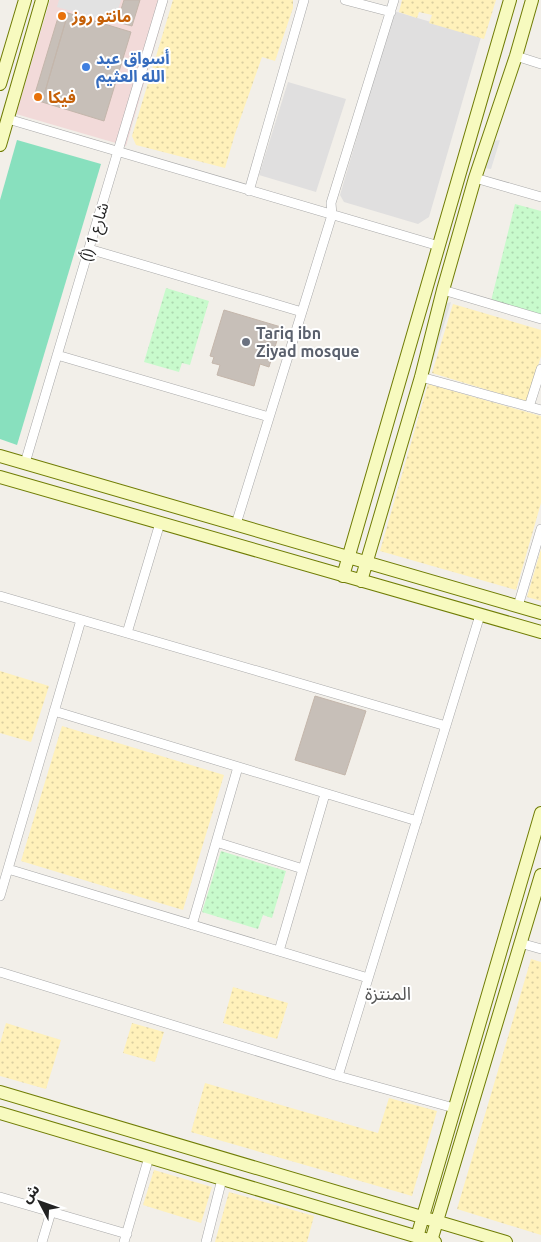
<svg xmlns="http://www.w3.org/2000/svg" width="541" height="1242" font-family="Ubuntu,'Noto Sans Arabic',sans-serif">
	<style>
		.residential { fill: #e0dfdf }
		.commercial { fill: #f2dad9 }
		.sand { fill: url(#sand-dots) }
		.park { fill: url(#park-dots) }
		.pitch { fill: #88e0be }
		.parking { fill: #e2e2e2 }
		.building { fill: #c7bfb8; stroke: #c4b6ab }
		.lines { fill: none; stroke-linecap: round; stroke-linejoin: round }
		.minor-casing { stroke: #a9a9a9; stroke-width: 10 }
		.secondary-casing { stroke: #707d05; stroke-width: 14 }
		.minor { stroke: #fff; stroke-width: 9 }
		.secondary { stroke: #f7fabf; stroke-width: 12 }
		.food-dot { fill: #e8710a; stroke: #fff; stroke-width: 2 }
		.shop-dot { fill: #3f7fe0; stroke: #fff; stroke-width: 2 }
		.worship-dot { fill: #6b7280; stroke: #fff; stroke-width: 2 }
		.labels { text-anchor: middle; stroke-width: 4; stroke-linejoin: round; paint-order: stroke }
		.food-label { font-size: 16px; font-weight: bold; fill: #c56008; stroke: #fff; text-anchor: start }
		.shop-label { font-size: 16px; font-weight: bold; fill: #366cbe; stroke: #fff; text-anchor: start }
		.street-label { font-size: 16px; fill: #222; stroke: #fff }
		.worship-label { font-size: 16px; font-weight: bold; fill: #5b616d; stroke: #fff; text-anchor: start }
		.neighbourhood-label { font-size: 18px; fill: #555; stroke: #fff }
	</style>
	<defs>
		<pattern id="sand-dots" width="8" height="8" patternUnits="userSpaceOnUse" patternTransform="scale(1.25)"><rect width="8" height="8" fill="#fff1ba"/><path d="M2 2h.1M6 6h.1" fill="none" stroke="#dacea0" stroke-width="1.8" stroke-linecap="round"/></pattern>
		<pattern id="park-dots" width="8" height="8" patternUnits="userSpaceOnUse" patternTransform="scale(1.25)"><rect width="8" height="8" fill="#c8facc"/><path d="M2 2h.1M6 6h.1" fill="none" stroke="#acd6af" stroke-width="1.8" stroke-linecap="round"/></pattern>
	</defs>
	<rect width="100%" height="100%" fill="#f2efe9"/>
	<path class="residential" d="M 394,11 L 481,37 L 429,217 L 418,224 L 344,202 L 340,195 Z
		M 288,82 L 346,99 L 316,192 L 259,175 Z"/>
	<path class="commercial" d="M 50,0 L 168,0 L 126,146 L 16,114 Z"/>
	<path class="sand" d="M 173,0 L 293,0 L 293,8 L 275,61 L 262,57 L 235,134 L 225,168 L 136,145 L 132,136 Z
		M 402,0 L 496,0 L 484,39 L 429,23 L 432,15 L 419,12 L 417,18 L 399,12 Z
		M 453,304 L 541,330 L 541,356 L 527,402 L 432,373 Z
		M 428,384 L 541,416 L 541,503 L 516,590 L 380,551 Z
		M 541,549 L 541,601 L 527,597 Z
		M 0,671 L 49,686 L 31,742 L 0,733 Z
		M 62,726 L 224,775 L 183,910 L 21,861 Z
		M 531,959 L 541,962 L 541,1235 L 457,1209 Z
		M 233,987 L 288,1003 L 277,1039 L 223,1023 Z
		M 6,1023 L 61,1040 L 46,1089 L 0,1076 L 0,1043 Z
		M 132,1023 L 164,1032 L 155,1062 L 123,1053 Z
		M 205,1083 L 378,1133 L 389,1098 L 437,1111 L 412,1196 L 191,1132 Z
		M 154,1170 L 212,1187 L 201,1223 L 143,1205 Z
		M 229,1192 L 314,1216 L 307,1242 L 215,1242 Z"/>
	<path class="park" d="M 515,204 L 541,211 L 541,315 L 491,301 Z
		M 166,288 L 209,301 L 190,365 L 182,363 L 179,372 L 144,362 Z
		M 221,851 L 286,871 L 272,918 L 263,915 L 258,929 L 202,912 Z"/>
	<path class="pitch" d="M 17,140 L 101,164 L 17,445 L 0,439 L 0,200 Z"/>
	<path class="parking" d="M 59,0 L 121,0 L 114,23 L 57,7 Z
		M 500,140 L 491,169 L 484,168 L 492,141 Z
		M 451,302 L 431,367 L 424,367 L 443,304 Z"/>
	<path class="building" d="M 124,0 L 140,0 L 132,26 L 117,22 Z
		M 60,11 L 68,13 L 42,102 L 33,100 Z
		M 68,13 L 131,32 L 104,121 L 42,102 Z
		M 224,310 L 281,327 L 269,367 L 260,364 L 254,386 L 217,375 L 220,365 L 212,363 L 214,357 L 210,356 Z
		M 315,696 L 366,711 L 345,775 L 295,760 Z"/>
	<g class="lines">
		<defs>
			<path id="minor" d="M 345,0 L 391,12
				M 516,56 L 541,64
				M 8,119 L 439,246
				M 475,178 L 541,197
				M 249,191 L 304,0
				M 89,249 L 302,312
				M 443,290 L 541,319
				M 57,355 L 269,417
				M 421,377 L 541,410
				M 529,407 L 541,369
				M 25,463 L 163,0
				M 236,524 L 332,215 L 331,203 L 394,0
				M 0,596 L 446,726
				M 518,606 L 541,529
				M 127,633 L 160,523
				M 54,711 L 417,821
				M 216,842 L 303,869
				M 8,869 L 368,978
				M 0,896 L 81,620
				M 192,925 L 238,767
				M 520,943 L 541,949
				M 279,951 L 325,794
				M 0,972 L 338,1076 L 454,1108
				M 338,1076 L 480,615
				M 0,1197 L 127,1234
				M 42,1242 L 51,1212
				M 124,1242 L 149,1157
				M 206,1242 L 222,1179"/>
			<path id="secondary" d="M 0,84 L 25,0
				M 0,145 L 42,0
				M 0,456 L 541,613
				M 0,477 L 541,632
				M 343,576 L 510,0
				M 361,581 L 421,377 L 443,290 L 475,178 L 516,56 L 532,0
				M 0,1092 L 506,1242
				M 0,1113 L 435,1242
				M 417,1237 L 541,813
				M 431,1241 L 541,875"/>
		</defs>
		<use href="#minor" class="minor-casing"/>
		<use href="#secondary" class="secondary-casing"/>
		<use href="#minor" class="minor"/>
		<use href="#secondary" class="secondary"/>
	</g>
	<g class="food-dot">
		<circle cx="62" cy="16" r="5"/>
		<circle cx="38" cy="97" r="5"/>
	</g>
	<circle class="shop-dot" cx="86" cy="67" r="5"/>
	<circle class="worship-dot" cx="246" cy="342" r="5"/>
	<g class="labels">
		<g class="food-label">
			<text x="72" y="22">مانتو روز</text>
			<text x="48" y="103">فيكا</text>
		</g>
		<g class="shop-label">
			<text x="96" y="64">أسواق عبد<tspan x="96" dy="18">الله العثيم</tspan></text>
		</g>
		<g class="street-label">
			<text transform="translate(94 232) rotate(-73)" y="6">شارع 1 (أ)</text>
		</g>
		<g class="worship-label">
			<text x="256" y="339">Tariq ibn<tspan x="256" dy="18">Ziyad mosque</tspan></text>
		</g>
		<g class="neighbourhood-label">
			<text x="388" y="1000">المنتزة</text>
		</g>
	</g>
	<g transform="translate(40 1202) rotate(311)" stroke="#ffffff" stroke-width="4" paint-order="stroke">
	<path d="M0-4L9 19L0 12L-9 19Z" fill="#222222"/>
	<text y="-8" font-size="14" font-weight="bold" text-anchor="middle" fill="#222222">ش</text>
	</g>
</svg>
